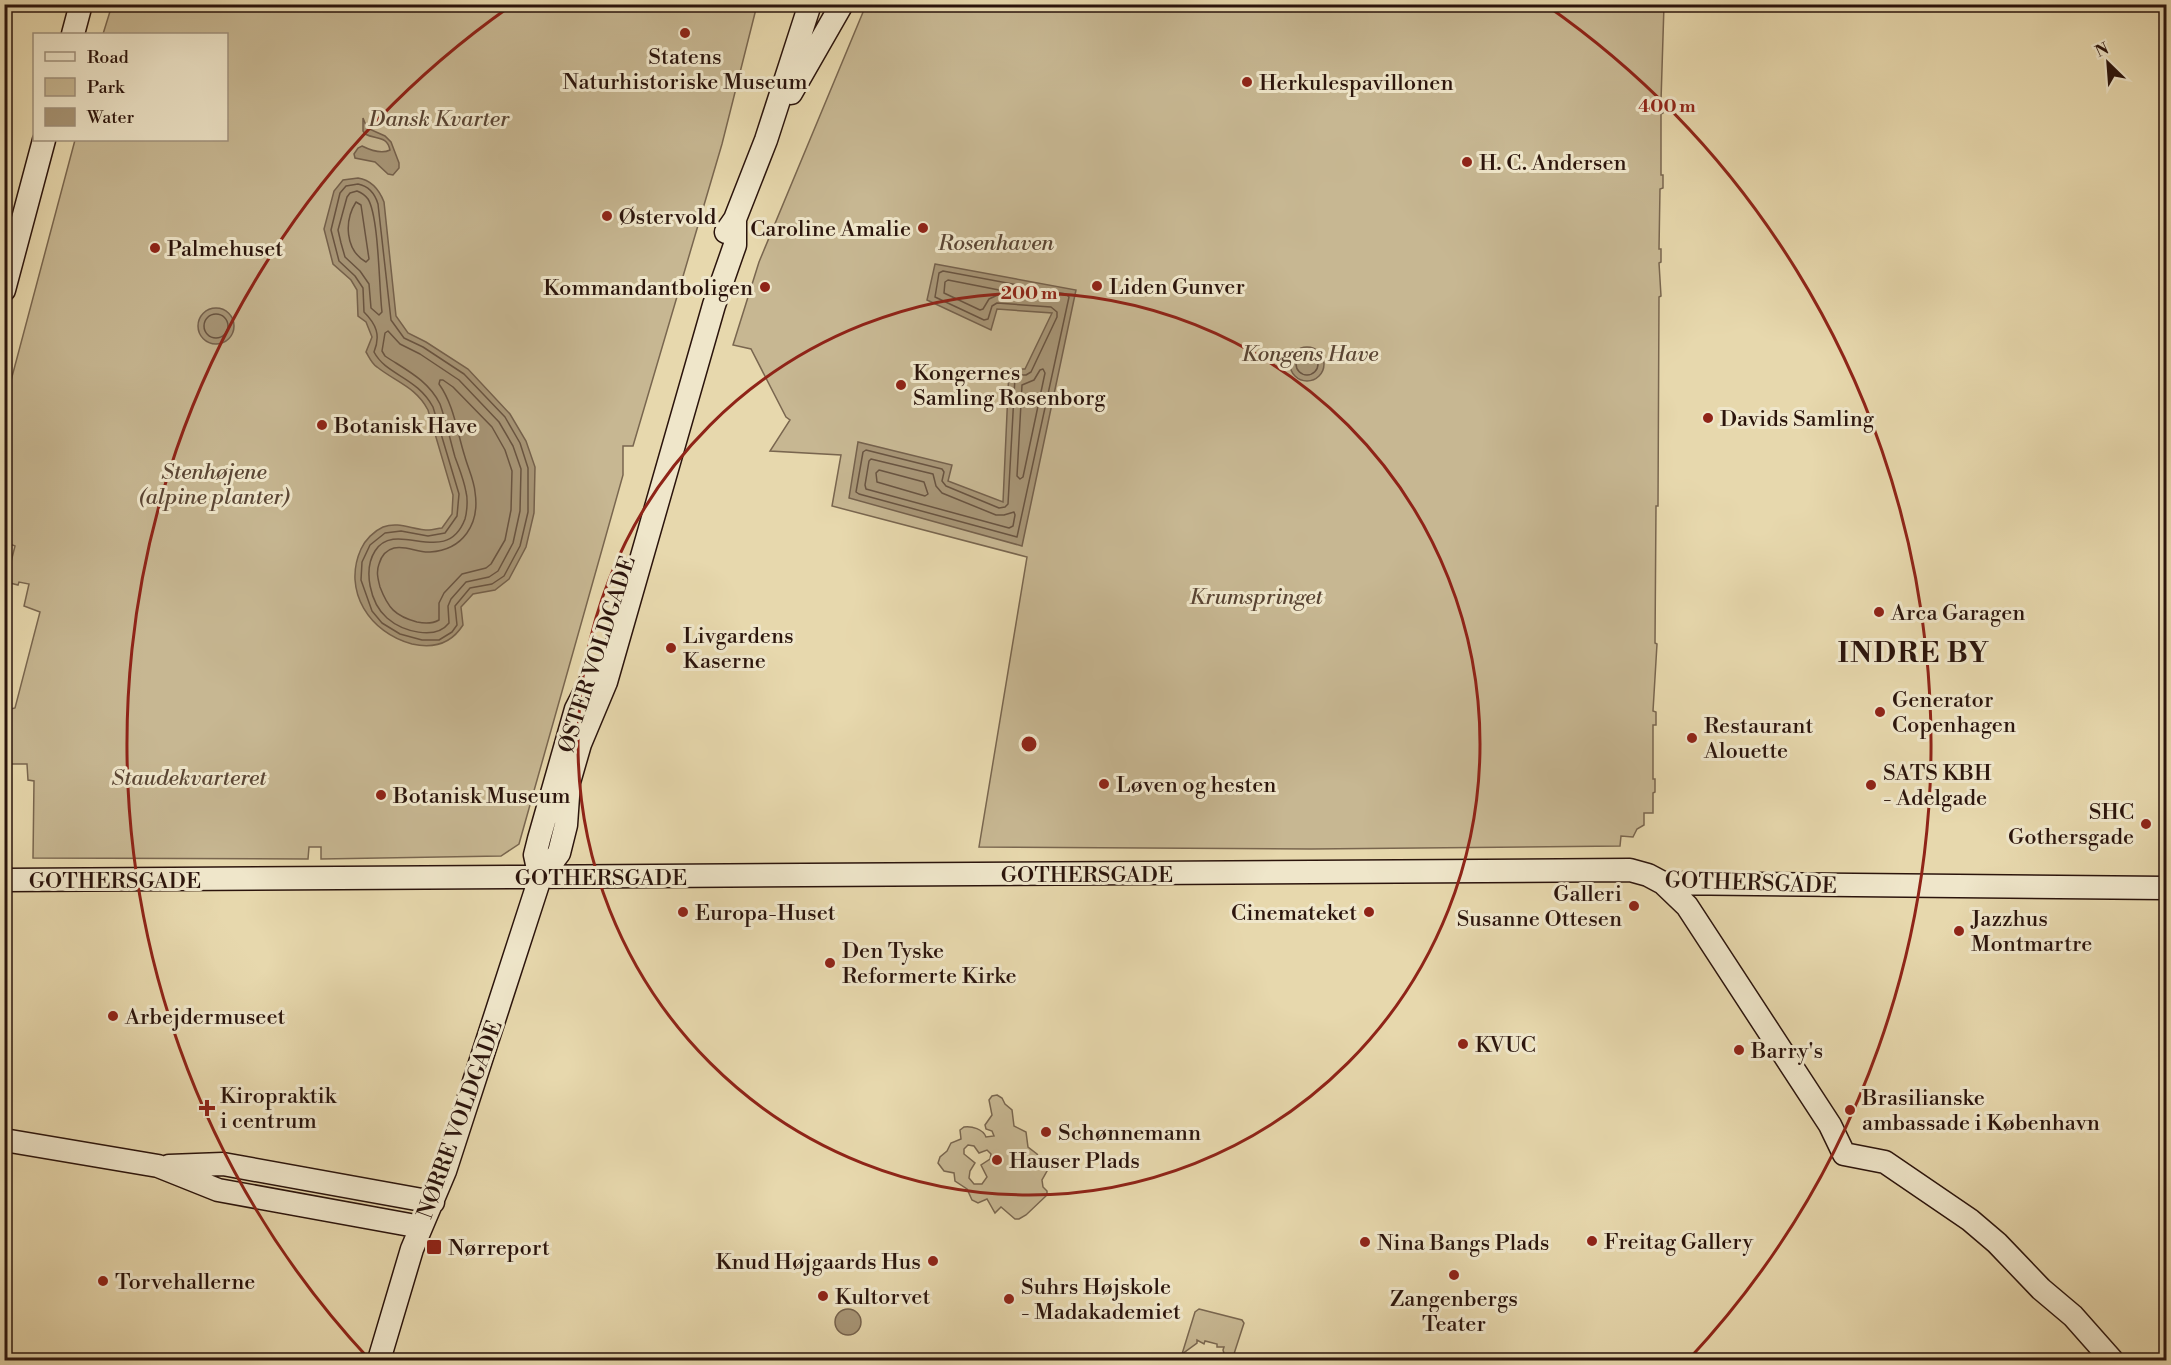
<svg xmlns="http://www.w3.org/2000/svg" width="2171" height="1365" font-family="'Libre Bodoni',serif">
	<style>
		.green { fill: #c7b792; stroke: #79664f; stroke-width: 1.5; fill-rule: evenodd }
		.water { fill: #a79576; stroke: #75614c; stroke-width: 1.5 }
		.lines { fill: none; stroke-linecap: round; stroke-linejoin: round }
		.shore { stroke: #695441; stroke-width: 1.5 }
		.secondary-casing { stroke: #2b140c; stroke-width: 25 }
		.secondary { stroke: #efe6ca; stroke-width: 22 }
		.ring { fill: none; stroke: #8f2418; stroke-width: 3 }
		.poi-dot { fill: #8f2418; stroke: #efe6ca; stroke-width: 2 }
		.labels { text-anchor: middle; stroke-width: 6; stroke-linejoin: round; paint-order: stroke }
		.poi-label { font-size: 22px; fill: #2b140c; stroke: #efe6ca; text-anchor: start }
		.park-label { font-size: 22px; font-style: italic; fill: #5a4534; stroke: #efe6ca }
		.street-label { font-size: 22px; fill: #2b140c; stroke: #efe6ca }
		.district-label { font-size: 28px; font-weight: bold; letter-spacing: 1.5px; fill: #2b140c; stroke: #efe6ca }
		.centre { fill: #8f2418; stroke: #efe6ca; stroke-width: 3 }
		.ring-label { font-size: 18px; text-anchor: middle; font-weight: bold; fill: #8f2418; stroke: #efe6ca; stroke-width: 6; stroke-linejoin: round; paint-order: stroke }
	</style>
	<rect width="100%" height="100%" fill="#e7d8ad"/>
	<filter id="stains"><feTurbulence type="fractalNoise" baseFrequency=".00333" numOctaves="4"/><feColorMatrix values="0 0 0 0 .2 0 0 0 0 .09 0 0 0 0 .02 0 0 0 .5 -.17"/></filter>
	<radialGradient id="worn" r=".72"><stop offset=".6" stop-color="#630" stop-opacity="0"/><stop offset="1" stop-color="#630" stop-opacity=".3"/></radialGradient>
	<path class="green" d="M 112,5 L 757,5 L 722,144 L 633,446 L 623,446 L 623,475 L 519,844 L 501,856 L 321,859 L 321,847 L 309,847 L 308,859 L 33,858 L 34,781 L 28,780 L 27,764 L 6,764 C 6,746 1,726 11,709 L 15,708 L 40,612 L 24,606 L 29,584 L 19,582 L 18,585 L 6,582 L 15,546 L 5,542 L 5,403 L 75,140 L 226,140 L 226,34 L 103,34 Z
		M 866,5 L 1664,5 L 1661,101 L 1663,101 L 1663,113 L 1661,114 L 1661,175 L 1663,175 L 1663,188 L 1660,189 L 1659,249 L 1661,249 L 1661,262 L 1659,263 L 1661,296 L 1659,297 L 1658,506 L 1656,506 L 1655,643 L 1657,644 L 1653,711 L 1656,712 L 1656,725 L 1653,725 L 1653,779 L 1655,779 L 1655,792 L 1653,793 L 1653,813 L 1644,813 L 1644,825 L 1637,829 L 1633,837 L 1621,836 L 1620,846 L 1311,849 L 979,847 L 1027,557 L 832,506 L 841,455 L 770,451 L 790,420 L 786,417 L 751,349 L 733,345 L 759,262 Z
		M 997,1095 L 1002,1098 L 1005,1104 L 1012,1110 L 1014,1126 L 1026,1132 L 1028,1147 L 1037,1154 L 1047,1171 L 1042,1180 L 1043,1187 L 1047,1191 L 1047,1195 L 1026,1215 L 1019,1219 L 1015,1219 L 1001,1207 L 995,1213 L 987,1199 L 978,1203 L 972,1200 L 967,1189 L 955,1181 L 954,1173 L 944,1171 L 938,1163 L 940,1157 L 947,1151 L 951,1143 L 961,1139 L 960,1130 L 964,1127 C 972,1126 983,1129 986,1137 L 994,1136 L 992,1131 L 986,1129 L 985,1125 L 992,1115 L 989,1100 L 992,1096 ZM 968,1145 L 974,1146 L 979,1153 L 987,1150 L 991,1154 L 990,1159 L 981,1165 L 987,1177 L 982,1184 L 974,1184 L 969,1178 L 970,1171 L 975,1163 L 964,1154 L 964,1149 Z
		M 1199,1309 L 1242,1320 L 1244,1323 L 1232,1360 L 1226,1360 L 1223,1350 L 1224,1347 L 1217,1347 L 1217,1344 L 1205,1341 L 1204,1344 L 1197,1340 L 1197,1343 L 1182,1354 L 1195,1312 Z"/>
	<path class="water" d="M 363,118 L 367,128 L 385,136 L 391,142 L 399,163 L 399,168 L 393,175 L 388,174 L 375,162 L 355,158 L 354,154 L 358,148 L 362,146 C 370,150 382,154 390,150 C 387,135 376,140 365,134 L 363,131 Z
		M 358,178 C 371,180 379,189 384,202 L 396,316 L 408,333 L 426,342 L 468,369 L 510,414 L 526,441 L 535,467 L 534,513 L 526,547 L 509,579 L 495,590 L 473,594 L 461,607 L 463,625 C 451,644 434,649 412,644 C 370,633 342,591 361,549 C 365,540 374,531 383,527 C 399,521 413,530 429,530 C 433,530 438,528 442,528 L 452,514 L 453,495 L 428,410 C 416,387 396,382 377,367 C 372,364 369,357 366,352 L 372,337 L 366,322 L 358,316 L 357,290 L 351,280 L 333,264 L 324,229 L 334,191 L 343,180 Z
		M 935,264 L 1076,290 L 1022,546 L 849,498 L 858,442 L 952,465 L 948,481 L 1003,502 L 1009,369 L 1025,369 L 1052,313 L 997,309 L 991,330 L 927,300 Z
		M198 326a18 18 0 1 1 36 0a18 18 0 1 1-36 0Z
		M1290 364a17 17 0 1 1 34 0a17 17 0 1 1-34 0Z
		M835 1322a13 13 0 1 1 26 0a13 13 0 1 1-26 0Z"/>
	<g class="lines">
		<path class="shore" d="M 358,184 C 368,186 375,194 378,204 L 391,320 L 404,338 L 423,347 L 464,374 L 505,417 L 520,443 L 528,468 L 528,512 L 520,546 L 504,576 L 492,584 L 470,588 L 455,606 L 457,625 L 452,632 L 439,640 L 422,640 L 400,634 L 382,623 L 372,611 L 361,580 L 362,562 L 370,545 L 385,533 L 401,531 L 428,536 L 445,533 L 457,516 L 459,494 L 433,407 C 417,377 386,375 374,352 C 381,335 376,324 364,312 L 363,288 L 355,276 L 339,261 L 331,230 L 340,193 L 346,186 Z
			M 357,191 C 362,193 365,195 368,199 C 379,217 379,288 382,312 L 379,315 L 371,308 L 369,284 L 360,271 L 345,257 L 341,243 L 338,230 L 347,197 L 350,193 Z
			M 356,202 L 361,205 L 369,259 L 366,262 C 345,250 344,221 356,202 Z
			M 943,271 L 1066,294 L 1069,297 L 1017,537 L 859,494 L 856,492 L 863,452 L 866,450 L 942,469 L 944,472 L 942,481 L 946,486 L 999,508 L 1005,507 L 1008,504 L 1015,377 L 1017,375 L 1026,375 L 1031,372 L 1057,317 L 1057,312 L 1051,307 L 997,303 L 992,306 L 988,319 L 984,320 L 935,297 L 939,273 Z
			M 948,280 L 999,290 L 1002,293 L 989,299 L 983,309 L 980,310 L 944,293 L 945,282 Z
			M204 326a12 12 0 1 1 24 0a12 12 0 1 1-24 0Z
			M 388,331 L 400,344 L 420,354 L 459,380 L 499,422 L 513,446 L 521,469 L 520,511 L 513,543 L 498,571 L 489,577 L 466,582 L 451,599 L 448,606 L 449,623 C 435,641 402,631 387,618 C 370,603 363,570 375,551 C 396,518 446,569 465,519 C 467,512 468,499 466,492 C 464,480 459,468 455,457 C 450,439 446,421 440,404 C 428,380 406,370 385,356 L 382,351 L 385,333 Z
			M1296 364a11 11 0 1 1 22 0a11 11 0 1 1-22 0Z
			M 1043,369 L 1045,373 L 1023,477 L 1020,479 L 1017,476 L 1022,385 L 1034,380 L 1040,370 Z
			M 440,380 L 443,380 L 453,387 L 492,427 L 505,450 L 512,471 L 511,510 L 505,540 L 491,564 L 486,568 L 462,574 L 444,593 L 439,603 L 439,620 C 432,624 426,624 417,622 C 395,616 388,608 380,587 C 378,579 376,572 379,564 C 381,557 386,550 394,548 C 406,545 418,553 430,552 C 463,550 480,524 475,492 C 474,480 468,468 465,457 C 457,432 454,405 439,384 Z
			M 871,459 L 933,474 L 936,486 L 942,493 L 996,515 L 1004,515 L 1014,512 L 1015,515 L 1013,526 L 1009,528 L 866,489 L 865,485 L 869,461 Z
			M 879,470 L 924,482 L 928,494 L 925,496 L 877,482 L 876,473 Z"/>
		<defs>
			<path id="secondary" d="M 73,34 L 81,4
				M 791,93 L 842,4
				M 726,232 L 735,219 L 766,140 L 810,4
				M 4,290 L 44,140
				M 540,878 L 535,855 L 539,839 L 576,709 L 590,682 L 594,671
				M 4,880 L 1630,870 L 1648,875 L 1663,883 L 2166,888
				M 1663,883 L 1687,906 L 1830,1125 L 1844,1154 L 1885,1162 L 1970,1220 L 1997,1243 L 2041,1289 L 2073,1316 L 2112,1360
				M 4,1140 L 158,1166 L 218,1190 L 421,1227
				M 169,1166 L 223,1164 L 433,1202
				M 379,1360 L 412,1249 L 445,1171 L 540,878 L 559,853 L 566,825 L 569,782 L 580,744 L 606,682 L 714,305 L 735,245 L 735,219"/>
		</defs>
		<use href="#secondary" class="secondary-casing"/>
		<use href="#secondary" class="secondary"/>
	</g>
	<g class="ring">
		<circle cx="1029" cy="744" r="451"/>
		<path d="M369 1359A902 902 0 0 1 512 5M1546 5A902 902 0 0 1 1689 1359"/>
	</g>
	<g class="poi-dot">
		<circle cx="685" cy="33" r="6"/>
		<circle cx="1247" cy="82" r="6"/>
		<circle cx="1467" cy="162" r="6"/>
		<circle cx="607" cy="216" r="6"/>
		<circle cx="923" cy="228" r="6"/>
		<circle cx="155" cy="248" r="6"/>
		<circle cx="1097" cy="286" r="6"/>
		<circle cx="765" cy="287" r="6"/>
		<circle cx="901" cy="385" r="6"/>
		<circle cx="1708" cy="418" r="6"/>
		<circle cx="322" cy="425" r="6"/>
		<circle cx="1879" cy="612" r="6"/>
		<circle cx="671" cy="648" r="6"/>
		<circle cx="1880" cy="712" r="6"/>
		<circle cx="1692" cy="738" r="6"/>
		<circle cx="1104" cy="784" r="6"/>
		<circle cx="1871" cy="785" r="6"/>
		<circle cx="381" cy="795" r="6"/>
		<circle cx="2146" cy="824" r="6"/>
		<circle cx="1634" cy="906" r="6"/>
		<circle cx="683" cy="912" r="6"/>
		<circle cx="1369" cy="912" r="6"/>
		<circle cx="1959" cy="931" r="6"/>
		<circle cx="830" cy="963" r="6"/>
		<circle cx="113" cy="1016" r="6"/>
		<circle cx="1463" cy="1044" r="6"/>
		<circle cx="1739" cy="1050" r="6"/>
		<path d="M204 1099h6v6h6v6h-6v6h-6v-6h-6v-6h6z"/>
		<circle cx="1850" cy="1110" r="6"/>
		<circle cx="1046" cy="1132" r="6"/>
		<circle cx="997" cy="1160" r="6"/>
		<circle cx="1592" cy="1241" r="6"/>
		<circle cx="1365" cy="1242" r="6"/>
		<rect x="426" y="1239" width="16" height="16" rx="3"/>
		<circle cx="933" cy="1261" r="6"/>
		<circle cx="1454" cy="1275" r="6"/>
		<circle cx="103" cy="1281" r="6"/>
		<circle cx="823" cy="1296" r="6"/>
		<circle cx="1009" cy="1299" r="6"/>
	</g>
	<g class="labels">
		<g class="poi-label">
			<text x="685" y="64" text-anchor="middle">Statens<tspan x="685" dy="25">Naturhistoriske Museum</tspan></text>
			<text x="1259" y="90">Herkulespavillonen</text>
			<text x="1479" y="170">H. C. Andersen</text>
			<text x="619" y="224">Østervold</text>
			<text x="911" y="236" text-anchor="end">Caroline Amalie</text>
			<text x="167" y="256">Palmehuset</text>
			<text x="1109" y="294">Liden Gunver</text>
			<text x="753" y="295" text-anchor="end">Kommandantboligen</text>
			<text x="913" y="380">Kongernes<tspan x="913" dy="25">Samling Rosenborg</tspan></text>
			<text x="1720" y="426">Davids Samling</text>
			<text x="334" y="433">Botanisk Have</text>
			<text x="1891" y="620">Arca Garagen</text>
			<text x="683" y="643">Livgardens<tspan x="683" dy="25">Kaserne</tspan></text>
			<text x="1892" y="707">Generator<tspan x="1892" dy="25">Copenhagen</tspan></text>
			<text x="1704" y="733">Restaurant<tspan x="1704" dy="25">Alouette</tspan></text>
			<text x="1883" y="780">SATS KBH<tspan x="1883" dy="25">- Adelgade</tspan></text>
			<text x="1116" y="792">Løven og hesten</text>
			<text x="393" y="803">Botanisk Museum</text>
			<text x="2134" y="819" text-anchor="end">SHC<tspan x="2134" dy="25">Gothersgade</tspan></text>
			<text x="1622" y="901" text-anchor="end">Galleri<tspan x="1622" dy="25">Susanne Ottesen</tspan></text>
			<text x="695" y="920">Europa-Huset</text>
			<text x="1357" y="920" text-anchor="end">Cinemateket</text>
			<text x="1971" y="926">Jazzhus<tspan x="1971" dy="25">Montmartre</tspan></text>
			<text x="842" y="958">Den Tyske<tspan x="842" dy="25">Reformerte Kirke</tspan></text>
			<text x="125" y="1024">Arbejdermuseet</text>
			<text x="1475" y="1052">KVUC</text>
			<text x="1751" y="1058">Barry's</text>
			<text x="220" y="1103">Kiropraktik<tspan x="220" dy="25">i centrum</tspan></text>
			<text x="1862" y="1105">Brasilianske<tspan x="1862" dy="25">ambassade i København</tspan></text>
			<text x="1058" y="1140">Schønnemann</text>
			<text x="1009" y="1168">Hauser Plads</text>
			<text x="1604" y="1249">Freitag Gallery</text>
			<text x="1377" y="1250">Nina Bangs Plads</text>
			<text x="448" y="1255">Nørreport</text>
			<text x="921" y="1269" text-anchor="end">Knud Højgaards Hus</text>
			<text x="115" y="1289">Torvehallerne</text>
			<text x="1021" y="1294">Suhrs Højskole<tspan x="1021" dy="25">- Madakademiet</tspan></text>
			<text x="835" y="1304">Kultorvet</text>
			<text x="1454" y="1306" text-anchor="middle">Zangenbergs<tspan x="1454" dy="25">Teater</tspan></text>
		</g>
		<g class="park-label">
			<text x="439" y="126">Dansk Kvarter</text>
			<text x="996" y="250">Rosenhaven</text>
			<text x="1310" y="361">Kongens Have</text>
			<text x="214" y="479">Stenhøjene<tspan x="214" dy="25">(alpine planter)</tspan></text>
			<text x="1256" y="604">Krumspringet</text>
			<text x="189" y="785">Staudekvarteret</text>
		</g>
		<g class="street-label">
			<text transform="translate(596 654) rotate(-72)" y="8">ØSTER VOLDGADE</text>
			<text x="1087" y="882">GOTHERSGADE</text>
			<text x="601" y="885">GOTHERSGADE</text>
			<text x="115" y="888">GOTHERSGADE</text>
			<text transform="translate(1751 882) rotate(2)" y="8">GOTHERSGADE</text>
			<text transform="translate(459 1119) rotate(-70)" y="8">NØRRE VOLDGADE</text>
		</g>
		<g class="district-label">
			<text x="1914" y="662">INDRE BY</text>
		</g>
	</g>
	<circle cx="1029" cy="744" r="9" class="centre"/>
	<g class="ring-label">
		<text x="1667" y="112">400 m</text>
		<text x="1029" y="299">200 m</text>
	</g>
	<rect width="2171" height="1365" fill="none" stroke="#e7d8ad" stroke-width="24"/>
	<rect x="6" y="6" width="2159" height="1353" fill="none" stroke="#2b140c" stroke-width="3"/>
	<rect x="12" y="12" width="2147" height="1341" fill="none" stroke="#2b140c" stroke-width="1.5"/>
	<rect x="33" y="33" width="195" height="108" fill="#efe6ca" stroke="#a1927e" stroke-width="1.5"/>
	<rect x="45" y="52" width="30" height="9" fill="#efe6ca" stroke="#a1927e" stroke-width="1.5"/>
	<text x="87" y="63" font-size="18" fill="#2b140c">Road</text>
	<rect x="45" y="78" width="30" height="18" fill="#c7b792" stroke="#a1927e" stroke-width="1.5"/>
	<text x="87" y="93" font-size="18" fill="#2b140c">Park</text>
	<rect x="45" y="108" width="30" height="18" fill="#a79576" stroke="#a1927e" stroke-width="1.5"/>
	<text x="87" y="123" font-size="18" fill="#2b140c">Water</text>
	<g transform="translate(2108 63) rotate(335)" stroke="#efe6ca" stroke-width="4.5" paint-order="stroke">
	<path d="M0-4.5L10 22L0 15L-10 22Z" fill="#2b140c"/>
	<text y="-9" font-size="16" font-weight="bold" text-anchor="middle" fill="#2b140c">N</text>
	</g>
	<rect width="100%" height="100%" filter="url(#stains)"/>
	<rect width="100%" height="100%" fill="url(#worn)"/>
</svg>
